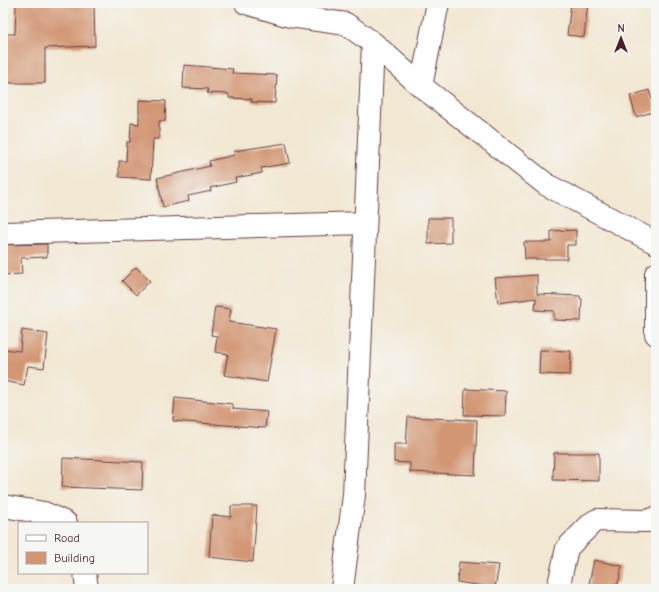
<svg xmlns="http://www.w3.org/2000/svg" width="659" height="592" font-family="'Comic Neue',sans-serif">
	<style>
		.building { fill: #d29675 }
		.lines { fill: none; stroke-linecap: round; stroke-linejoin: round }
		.minor-casing { stroke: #633d44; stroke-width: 24 }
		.minor { stroke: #fff; stroke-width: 22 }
	</style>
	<rect width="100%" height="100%" fill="#f6f6f2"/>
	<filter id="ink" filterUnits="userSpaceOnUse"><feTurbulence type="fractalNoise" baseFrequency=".025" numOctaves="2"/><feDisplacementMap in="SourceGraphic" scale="8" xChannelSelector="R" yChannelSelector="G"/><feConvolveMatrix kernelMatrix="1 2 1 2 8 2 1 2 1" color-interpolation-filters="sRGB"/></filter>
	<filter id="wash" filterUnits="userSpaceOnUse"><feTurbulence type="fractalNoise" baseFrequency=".012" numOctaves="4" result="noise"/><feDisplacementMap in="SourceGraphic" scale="16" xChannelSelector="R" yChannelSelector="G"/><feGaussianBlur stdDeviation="0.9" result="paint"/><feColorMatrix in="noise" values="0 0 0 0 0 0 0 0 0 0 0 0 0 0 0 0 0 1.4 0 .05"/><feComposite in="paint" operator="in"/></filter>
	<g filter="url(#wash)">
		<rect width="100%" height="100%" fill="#f2e7d2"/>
		<g id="blocks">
			<path class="building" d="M 16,3 L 94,3 L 95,46 L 45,48 L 45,83 L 7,83 L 6,49 L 3,49 L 3,34 L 15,34 Z
				M 571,3 L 588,3 L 584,37 L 567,35 Z
				M 184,65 L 233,69 L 232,73 L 277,75 L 275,103 L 251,102 L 252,99 L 229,98 L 229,94 L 207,93 L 208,89 L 183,88 Z
				M 649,90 L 656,111 L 636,117 L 630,96 Z
				M 139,100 L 166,101 L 165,121 L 159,121 L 159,139 L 153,139 L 151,179 L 119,177 L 119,161 L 126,161 L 127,142 L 130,142 L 131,123 L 139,124 Z
				M 286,143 L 290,163 L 261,168 L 262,173 L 235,178 L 236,182 L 210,188 L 211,191 L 188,196 L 189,201 L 163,207 L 157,178 L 210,166 L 209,161 L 234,155 L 234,151 Z
				M 428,218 L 451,218 L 451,243 L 428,244 Z
				M 576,230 L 576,245 L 567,245 L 567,259 L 525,259 L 524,242 L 551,242 L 551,231 Z
				M 47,244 L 47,257 L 21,258 L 22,274 L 3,275 L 3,245 Z
				M 136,267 L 150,281 L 136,295 L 122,281 Z
				M 537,275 L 537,294 L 580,296 L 580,298 L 582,299 L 581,321 L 554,320 L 554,311 L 535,310 L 536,298 L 498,303 L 495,278 Z
				M 215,307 L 231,309 L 229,322 L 276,329 L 267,382 L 224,375 L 228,354 L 215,352 L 217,336 L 211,335 Z
				M 22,330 L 48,334 L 44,368 L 28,366 L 24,385 L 3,381 L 3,349 L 20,351 Z
				M 540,350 L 571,351 L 570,375 L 539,374 Z
				M 465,389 L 506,391 L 505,416 L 464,415 Z
				M 175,398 L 233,404 L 233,409 L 267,412 L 265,428 L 173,421 Z
				M 408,417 L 477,420 L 475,475 L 410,472 L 410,463 L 394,462 L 394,444 L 406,444 Z
				M 554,453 L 599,453 L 599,481 L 553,480 Z
				M 63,458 L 143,462 L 142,490 L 62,487 Z
				M 231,506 L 257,506 L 253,562 L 209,557 L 212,515 L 231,517 Z
				M 594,560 L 622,566 L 618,584 L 614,584 L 613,589 L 588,589 Z
				M 459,562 L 499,565 L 495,588 L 457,582 Z"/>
		</g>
	</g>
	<g filter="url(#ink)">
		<use href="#blocks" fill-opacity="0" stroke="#633d44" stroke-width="1"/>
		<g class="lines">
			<defs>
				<path id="minor" d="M 246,3 L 290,16 L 346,24 L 373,43 L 421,86 L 547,185 L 656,243
					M 421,86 L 438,3
					M 3,233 L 365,223
					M 656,274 L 656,334
					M 3,506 L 44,513 L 66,523
					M 85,573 L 87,589
					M 342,589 L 354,495 L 373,43
					M 558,589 L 567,548 L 592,523 L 597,520 L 647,521 L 656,518"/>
			</defs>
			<use href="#minor" class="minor-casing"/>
			<use href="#minor" class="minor"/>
		</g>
	</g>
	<rect width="659" height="592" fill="none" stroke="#f6f6f2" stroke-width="16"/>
	<rect x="18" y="522" width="130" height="52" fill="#f6f6f2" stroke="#b1a0a2"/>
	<rect x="26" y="535" width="20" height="6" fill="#ffffff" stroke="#b1a0a2"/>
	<text x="54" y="542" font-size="12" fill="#4a1f2b">Road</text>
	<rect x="26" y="552" width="20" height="12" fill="#d29675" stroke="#b1a0a2"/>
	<text x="54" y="562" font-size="12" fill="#4a1f2b">Building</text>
	<g transform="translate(621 38)" stroke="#f6f6f2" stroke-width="3" paint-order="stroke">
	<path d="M0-3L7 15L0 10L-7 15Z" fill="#4a1f2b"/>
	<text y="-6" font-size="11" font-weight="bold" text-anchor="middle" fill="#4a1f2b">N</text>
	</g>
</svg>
